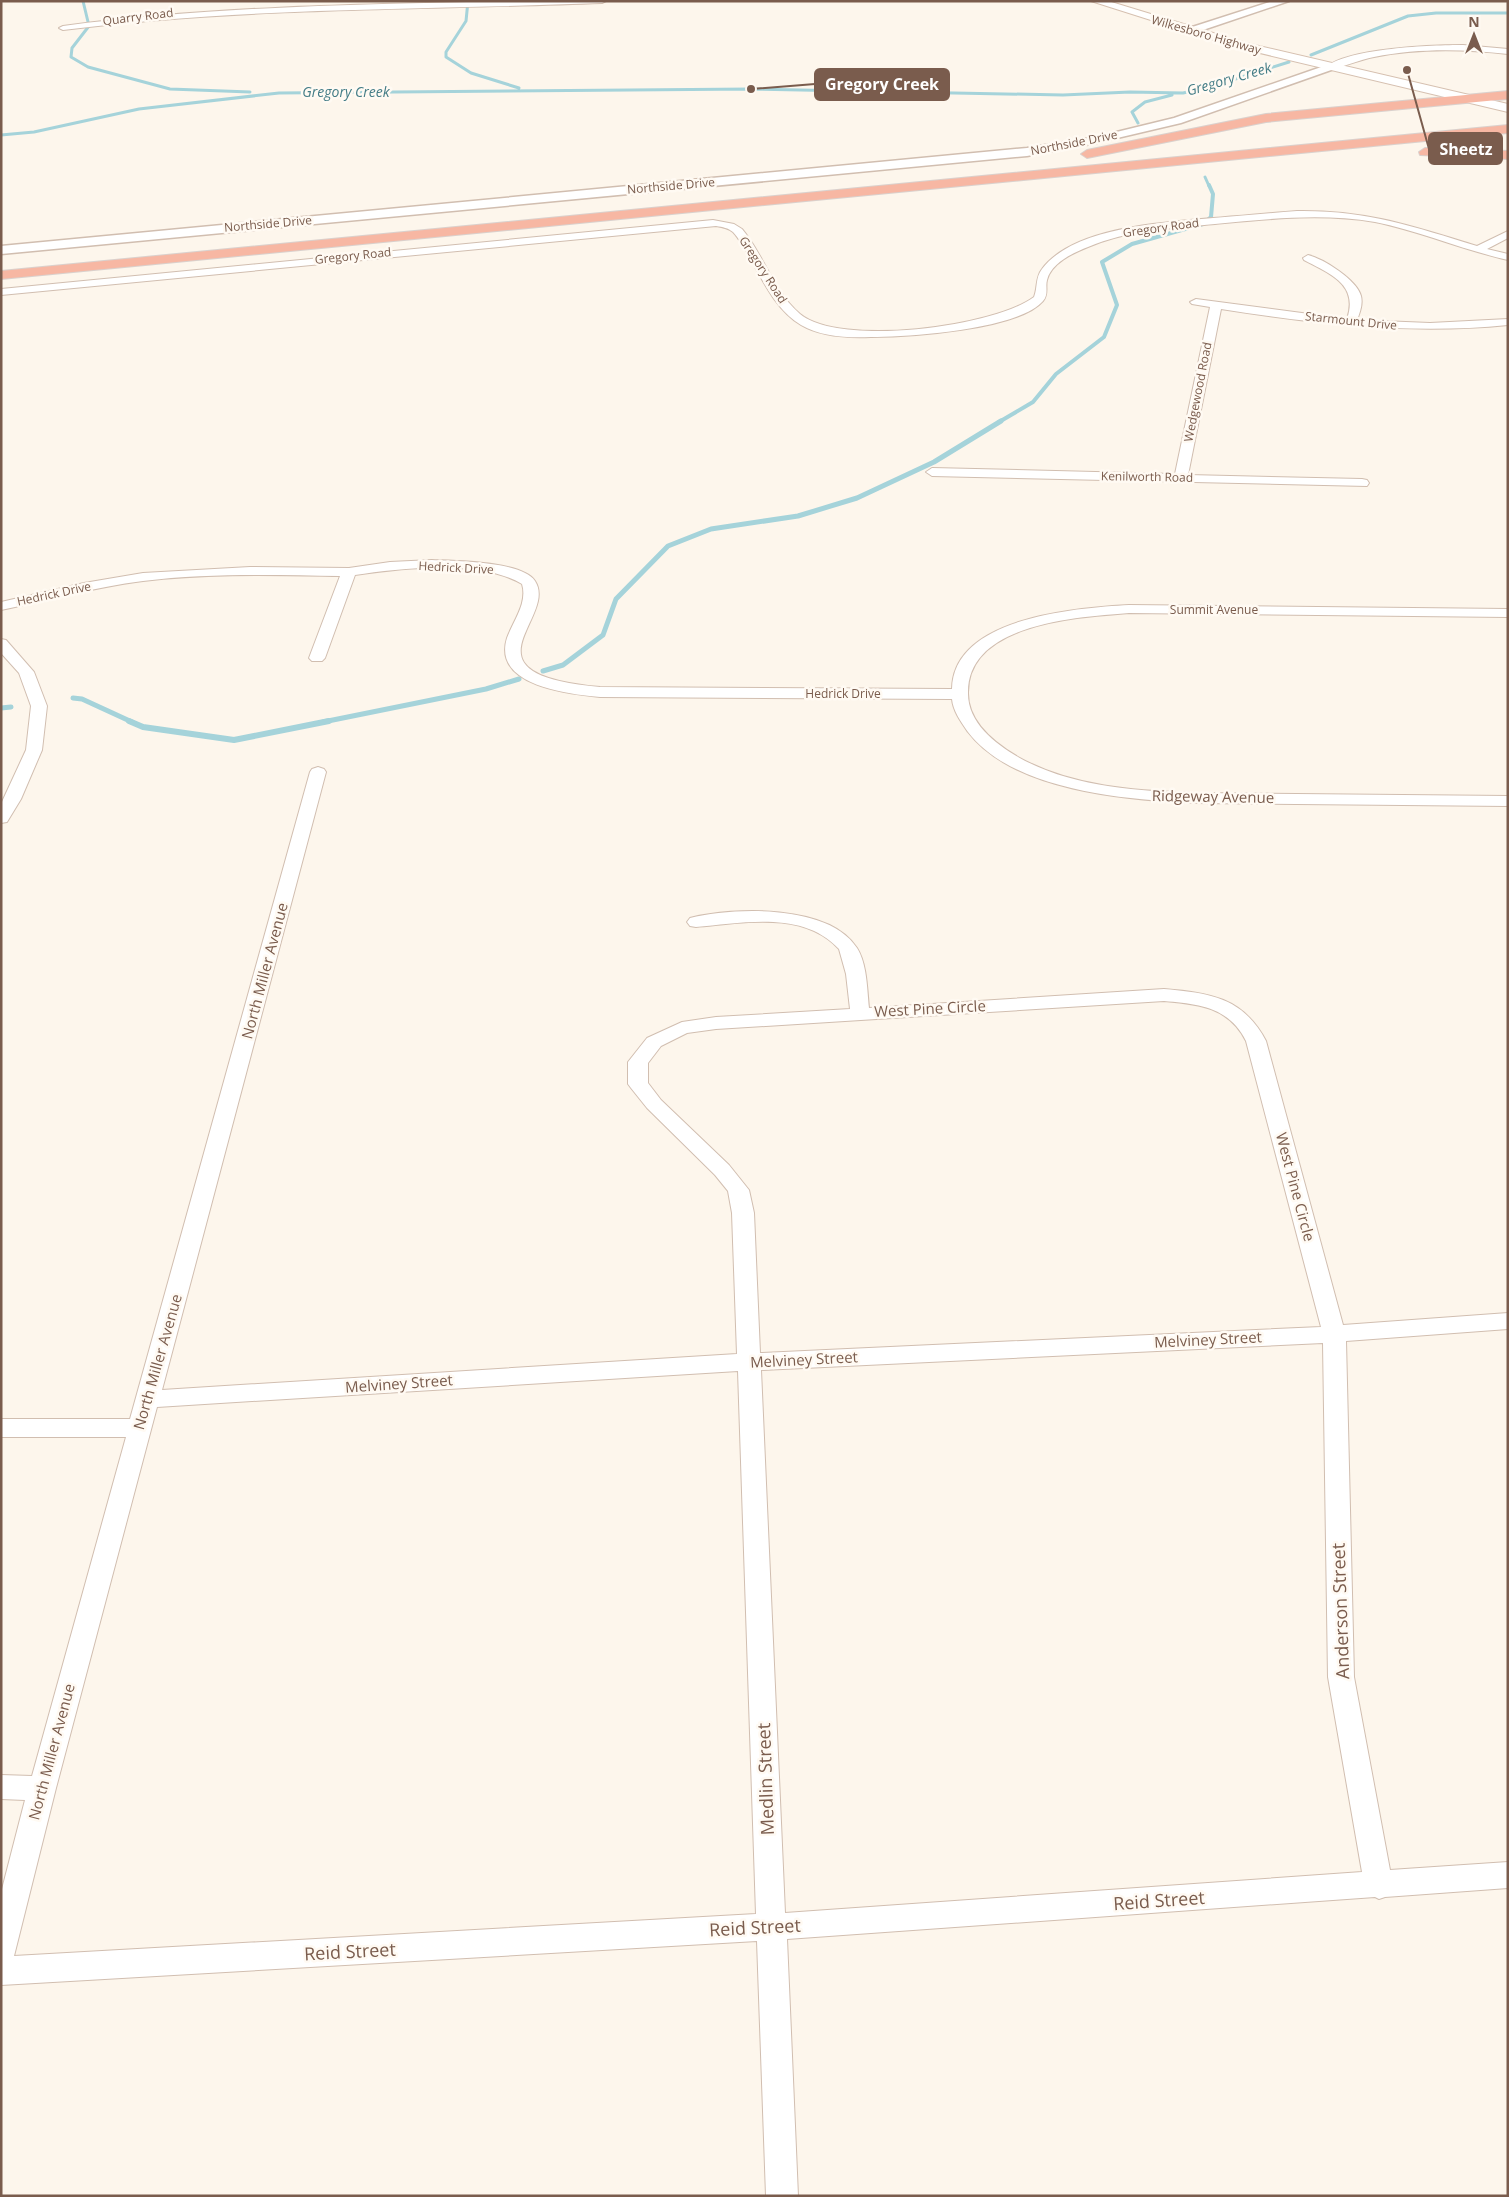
<svg xmlns="http://www.w3.org/2000/svg" width="1509" height="2197" font-family="'Open Sans',sans-serif">
	<style>
		.lines { fill: none; stroke-linecap: round; stroke-linejoin: round }
		.stream-far3 { stroke: #a5d3da; stroke-width: 3 }
		.stream-far2 { stroke: #a5d3da; stroke-width: 4 }
		.stream-far1 { stroke: #a5d3da; stroke-width: 5 }
		.stream { stroke: #a5d3da; stroke-width: 6 }
		.minor-casing { stroke: #d1beb0; stroke-width: 2 }
		.tertiary-casing { stroke: #d1beb0; stroke-width: 3 }
		.secondary-casing { stroke: #d6c0b0; stroke-width: 2 }
		.motorway-casing { stroke: #dad1cd; stroke-width: 2 }
		.minor { fill: #fff; fill-rule: evenodd }
		.tertiary { fill: #fff; fill-rule: evenodd }
		.secondary { fill: #fff; fill-rule: evenodd }
		.motorway { fill: #f7b7a3; fill-rule: evenodd }
		.labels { text-anchor: middle; stroke-width: 5; stroke-linejoin: round; paint-order: stroke }
		.far-street-label { font-size: 12px; fill: #7a5c4d; stroke: #fffaf3 }
		.far-water-label { font-size: 14px; font-style: italic; fill: #437c86; stroke: #fffaf3 }
		.street-label { font-size: 15px; fill: #7a5c4d; stroke: #fffaf3 }
		.near-street-label { font-size: 18px; fill: #7a5c4d; stroke: #fffaf3 }
		.leader { fill: none; stroke: #7a5c4d; stroke-width: 2 }
		.callout-dot { fill: #7a5c4d; stroke: #fffaf3; stroke-width: 2 }
		.callout { fill: #7a5c4d; stroke: #7a5c4d; stroke-width: 2 }
		.callout-label { font-size: 16px; text-anchor: middle; font-weight: bold; fill: #fff }
	</style>
	<rect width="100%" height="100%" fill="#fdf6ec"/>
	<g class="lines">
		<path class="stream-far3" d="M 83,1 L 89,26 L 72,48 L 71,57 L 88,67 L 170,89 L 250,92
			M 468,1 L 466,21 L 446,52 L 446,57 L 471,73 L 519,88
			M 1311,55 L 1408,16 L 1436,13 L 1508,13
			M 1138,123 L 1132,112 L 1145,102 L 1172,95
			M 1,135 L 34,132 L 139,109 L 279,93 L 751,89 L 1063,95 L 1130,92 L 1183,93 L 1210,87 L 1289,62
			M 1205,177 L 1209,186"/>
		<path class="stream-far2" d="M 999,422 L 1033,402 L 1056,374 L 1104,337 L 1117,305 L 1102,262 L 1132,244 L 1203,224 L 1211,217 L 1213,194 L 1209,185"/>
		<path class="stream-far1" d="M 543,671 L 563,665 L 603,635 L 616,599 L 668,546 L 711,529 L 798,516 L 857,498 L 934,462 L 1001,421
			M 73,698 L 82,699 L 132,722
			M 1,708 L 11,707
			M 323,722 L 486,689 L 519,679"/>
		<path class="stream" d="M 129,721 L 143,727 L 234,740 L 329,721"/>
		<defs>
			<path id="minor" d="M 521,1 L 606,1 L 602,3 C 421,10 243,7 63,30 L 59,28 L 63,26 C 215,6 368,4 521,1 Z
				M 1463,45 L 1508,49 L 1508,54 C 1463,49 1418,48 1374,57 C 1359,60 1345,66 1330,70 L 1326,67 C 1349,48 1432,45 1463,45 Z
				M 1297,211 C 1366,210 1412,226 1477,246 L 1508,231 L 1508,238 L 1487,249 L 1508,254 L 1508,260 C 1463,250 1420,231 1375,222 C 1321,213 1268,219 1215,224 C 1172,228 1128,230 1088,247 C 1073,253 1051,263 1047,280 C 1045,287 1049,294 1043,301 C 1018,330 908,337 871,337 C 848,338 821,337 801,325 C 775,309 762,279 748,254 C 743,247 739,238 733,232 C 728,228 723,227 716,226 L 1,295 L 1,289 L 713,220 L 734,224 L 742,229 C 764,255 773,291 800,314 C 840,347 994,327 1034,297 C 1038,287 1035,278 1042,269 C 1073,227 1166,222 1213,218 C 1241,216 1269,213 1297,211 Z
				M 1308,255 C 1324,259 1357,280 1361,296 C 1363,304 1360,312 1357,320 L 1430,323 L 1508,319 L 1508,325 C 1411,335 1317,324 1221,309 L 1188,475 L 1362,479 L 1367,480 L 1369,483 L 1367,486 L 932,476 L 926,472 L 932,468 L 1175,474 L 1210,307 L 1192,304 L 1190,302 L 1196,299 L 1347,319 C 1359,284 1330,274 1304,260 L 1303,258 Z
				M 432,560 C 454,561 522,561 535,581 C 559,618 454,674 600,687 L 952,689 C 953,617 1077,608 1129,605 L 1508,609 L 1508,617 L 1129,613 C 1079,617 968,623 968,692 C 967,722 994,743 1018,757 C 1071,787 1136,791 1195,793 L 1508,796 L 1508,806 L 1195,803 C 1127,800 1013,791 968,732 C 961,722 953,711 952,699 L 600,697 C 569,694 492,686 507,638 C 513,621 528,603 522,584 C 480,559 402,568 355,575 L 325,658 L 322,661 L 312,661 L 309,658 L 340,576 C 275,575 208,573 143,581 C 95,587 48,600 1,610 L 1,602 L 84,583 L 143,573 L 250,567 L 349,568 L 390,562 Z
				M 1,639 L 6,640 L 34,672 L 47,706 L 42,750 L 21,799 L 7,822 L 1,823 L 1,804 L 26,750 L 31,706 L 19,673 L 1,653 Z
				M 318,767 L 324,769 L 326,772 L 162,1390 L 737,1354 L 732,1213 L 728,1191 L 715,1175 L 647,1108 L 631,1088 L 628,1084 L 628,1062 L 647,1038 L 682,1022 L 716,1017 L 850,1009 L 846,974 L 839,949 C 803,910 743,923 696,927 L 690,926 L 687,922 L 690,918 C 734,907 829,904 857,948 C 867,964 867,988 869,1008 L 1164,989 C 1209,993 1243,997 1266,1041 L 1343,1325 L 1508,1313 L 1508,1329 L 1346,1341 L 1354,1677 L 1390,1870 L 1508,1862 L 1508,1888 L 1385,1897 L 1379,1899 L 1375,1897 L 787,1939 L 798,2196 L 766,2196 L 757,1941 L 1,1985 L 1,1893 L 25,1800 L 1,1799 L 1,1775 L 32,1776 L 126,1437 L 1,1437 L 1,1419 L 130,1419 L 310,772 L 312,769 ZM 1164,1001 C 1199,1004 1229,1007 1246,1041 L 1321,1327 L 760,1353 L 754,1213 L 749,1190 L 729,1165 L 661,1100 L 648,1083 L 648,1063 L 661,1046 L 687,1033 L 716,1029 ZM 1323,1343 L 1328,1677 L 1362,1872 L 785,1913 L 761,1370 ZM 738,1371 L 756,1914 L 14,1956 L 56,1788 L 157,1407 Z"/>
			<path id="tertiary" d="M 1273,1 L 1289,1 L 1194,33 L 1186,33 L 1185,31 L 1186,29 Z
				M 1330,64 L 1334,65 L 1335,67 L 1334,69 L 1181,123 L 1096,143 L 1027,156 L 1,254 L 1,246 L 1027,148 L 1096,137 L 1174,118 Z"/>
			<path id="secondary" d="M 1091,1 L 1108,1 L 1246,43 L 1508,104 L 1508,112 L 1239,48 Z"/>
			<path id="motorway" d="M 1508,91 L 1508,99 L 1266,122 L 1087,158 L 1081,154 L 1087,150 L 1266,114 Z
				M 1508,125 L 1508,133 L 1,279 L 1,271 Z
				M 1425,148 L 1508,151 L 1508,159 L 1420,155 L 1419,152 Z"/>
		</defs>
		<use href="#minor" class="minor-casing"/>
		<use href="#tertiary" class="tertiary-casing"/>
		<use href="#secondary" class="secondary-casing"/>
		<use href="#motorway" class="motorway-casing"/>
		<use href="#minor" class="minor"/>
		<use href="#tertiary" class="tertiary"/>
		<use href="#secondary" class="secondary"/>
		<use href="#motorway" class="motorway"/>
	</g>
	<g class="labels">
		<g class="far-street-label">
			<text transform="translate(138 17) rotate(-7)" y="4">Quarry Road</text>
			<text transform="translate(1206 35) rotate(16)" y="4">Wilkesboro Highway</text>
			<text transform="translate(1074 143) rotate(-11)" y="4">Northside Drive</text>
			<text transform="translate(671 186) rotate(-5)" y="4">Northside Drive</text>
			<text transform="translate(268 224) rotate(-5)" y="4">Northside Drive</text>
			<text transform="translate(1161 228) rotate(-8)" y="4">Gregory Road</text>
			<text transform="translate(353 256) rotate(-6)" y="4">Gregory Road</text>
			<text transform="translate(763 270) rotate(57)" y="4">Gregory Road</text>
			<text transform="translate(1351 321) rotate(6)" y="4">Starmount Drive</text>
			<text transform="translate(1198 392) rotate(-79)" y="4">Wedgewood Road</text>
			<text transform="translate(1147 477) rotate(1)" y="4">Kenilworth Road</text>
			<text transform="translate(456 568) rotate(3)" y="4">Hedrick Drive</text>
			<text transform="translate(54 594) rotate(-12)" y="4">Hedrick Drive</text>
			<text x="1214" y="614">Summit Avenue</text>
			<text x="843" y="698">Hedrick Drive</text>
		</g>
		<g class="far-water-label">
			<text transform="translate(1229 79) rotate(-16)" y="5">Gregory Creek</text>
			<text x="346" y="97">Gregory Creek</text>
		</g>
		<g class="street-label">
			<text transform="translate(1213 797) rotate(1)" y="5">Ridgeway Avenue</text>
			<text transform="translate(265 971) rotate(-75)" y="5">North Miller Avenue</text>
			<text transform="translate(930 1009) rotate(-3)" y="5">West Pine Circle</text>
			<text transform="translate(1295 1187) rotate(75)" y="5">West Pine Circle</text>
			<text transform="translate(1208 1340) rotate(-3)" y="5">Melviney Street</text>
			<text transform="translate(804 1360) rotate(-3)" y="5">Melviney Street</text>
			<text transform="translate(158 1362) rotate(-74)" y="5">North Miller Avenue</text>
			<text transform="translate(399 1384) rotate(-4)" y="5">Melviney Street</text>
			<text transform="translate(52 1752) rotate(-75)" y="5">North Miller Avenue</text>
		</g>
		<g class="near-street-label">
			<text transform="translate(1341 1611) rotate(-92)" y="6">Anderson Street</text>
			<text transform="translate(766 1779) rotate(-92)" y="6">Medlin Street</text>
			<text transform="translate(1159 1901) rotate(-4)" y="6">Reid Street</text>
			<text transform="translate(755 1928) rotate(-3)" y="6">Reid Street</text>
			<text transform="translate(350 1952) rotate(-3)" y="6">Reid Street</text>
		</g>
	</g>
	<path class="leader" d="M751 89L815 84M1407 70L1429 149"/>
	<g class="callout-dot">
		<circle cx="751" cy="89" r="5"/>
		<circle cx="1407" cy="70" r="5"/>
	</g>
	<g class="callout">
		<rect x="815" y="69" width="134" height="31" rx="5"/>
		<rect x="1429" y="133" width="73" height="31" rx="5"/>
	</g>
	<g class="callout-label">
		<text x="882" y="90">Gregory Creek</text>
		<text x="1466" y="155">Sheetz</text>
	</g>
	<rect width="1509" height="2197" fill="none" stroke="#7a5c4d" stroke-width="5"/>
	<g transform="translate(1474 35)" stroke="#fffaf3" stroke-width="4" paint-order="stroke">
	<path d="M0-4L9 19L0 12L-9 19Z" fill="#7a5c4d"/>
	<text y="-8" font-size="14" font-weight="bold" text-anchor="middle" fill="#7a5c4d">N</text>
	</g>
</svg>
